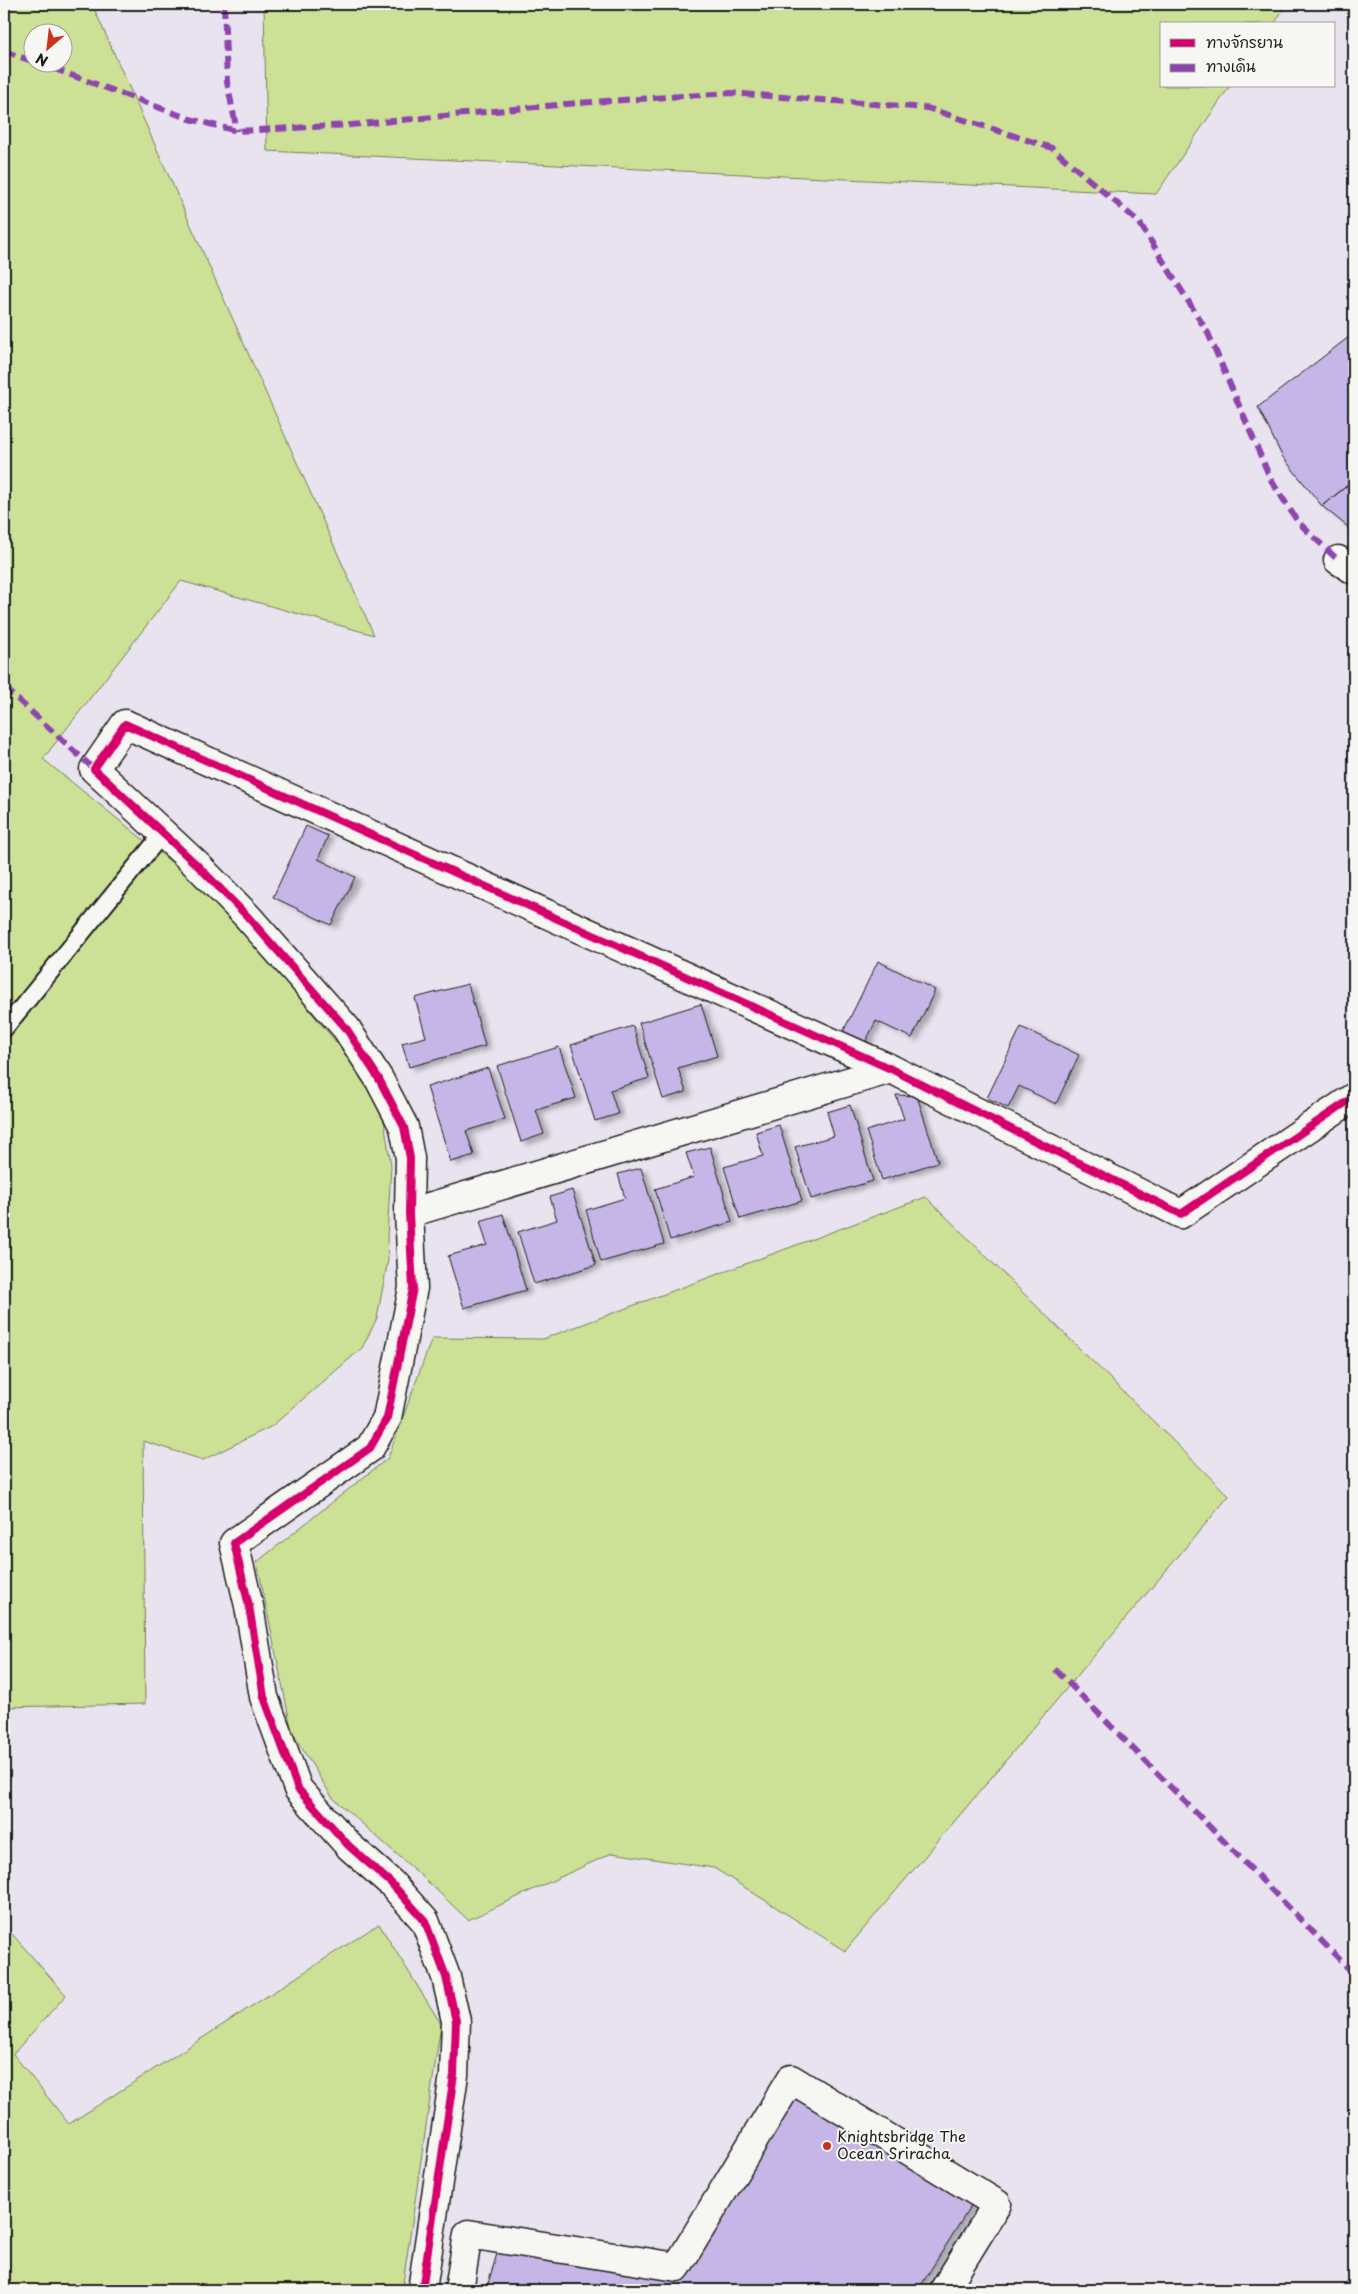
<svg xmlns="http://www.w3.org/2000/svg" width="1358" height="2294" font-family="'Playpen Sans','Playpen Sans Thai',sans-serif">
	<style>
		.green { fill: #cce196; stroke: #747e59; fill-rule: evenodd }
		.building { fill: #c6b6e7; stroke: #1c1c1c; filter: url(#shadow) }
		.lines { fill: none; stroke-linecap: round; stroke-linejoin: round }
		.service-casing { stroke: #1c1c1c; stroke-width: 20 }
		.minor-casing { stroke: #1c1c1c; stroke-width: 31 }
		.service { stroke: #f6f6f2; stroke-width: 16 }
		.minor { stroke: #f6f6f2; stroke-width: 28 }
		.quiet { stroke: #8e44ad; stroke-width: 6; stroke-dasharray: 12 6; stroke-linecap: butt }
		.cycleway-casing { stroke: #f6f6f2; stroke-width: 11 }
		.cycleway { stroke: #d6006c; stroke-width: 8 }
		.poi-dot { fill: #c8321e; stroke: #f6f6f2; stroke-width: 2 }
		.labels { text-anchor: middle; stroke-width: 4; stroke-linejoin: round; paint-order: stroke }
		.poi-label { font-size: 15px; fill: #1c1c1c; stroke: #f6f6f2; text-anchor: start }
	</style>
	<defs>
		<filter id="shadow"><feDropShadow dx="5.5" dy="3" stdDeviation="2.5" flood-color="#0004"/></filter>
	</defs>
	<rect width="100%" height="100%" fill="#e8e3ef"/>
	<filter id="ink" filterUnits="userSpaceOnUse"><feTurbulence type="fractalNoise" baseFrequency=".02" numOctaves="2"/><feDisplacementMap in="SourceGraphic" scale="10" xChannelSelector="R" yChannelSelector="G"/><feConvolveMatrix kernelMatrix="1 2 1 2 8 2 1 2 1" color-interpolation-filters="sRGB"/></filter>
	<g filter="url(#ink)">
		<path class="green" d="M 4,4 L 92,4 L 374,635 L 181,581 L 43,759 L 191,878 L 250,938 L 359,1070 L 384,1121 L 391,1165 L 387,1238 L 388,1260 L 377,1318 L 362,1348 L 272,1426 L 203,1460 L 143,1441 L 145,1704 L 4,1707 ZM 32,32 L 62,32 L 62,62 L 32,62 Z
			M 264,4 L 1287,4 L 1274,24 L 1162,24 L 1162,86 L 1230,86 L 1156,194 L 267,151 Z
			M 926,1197 L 1229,1496 L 845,1951 L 714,1868 L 612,1853 L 468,1920 L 426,1880 L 332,1797 L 292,1732 L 257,1562 L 388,1458 L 432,1338 L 543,1339 Z
			M 379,1924 L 441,2024 L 402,2290 L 4,2290 L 4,1925 L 66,1995 L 13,2054 L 69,2124 Z"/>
		<path class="building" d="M 1354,333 L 1354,480 L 1322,506 L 1282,456 L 1258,407 Z
			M 1354,480 L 1354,532 L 1322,506 Z
			M 306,826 L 328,836 L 318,859 L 355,877 L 331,925 L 273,897 Z
			M 878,961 L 935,990 L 912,1038 L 876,1021 L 865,1043 L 843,1032 Z
			M 468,984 L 485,1046 L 409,1067 L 402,1043 L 426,1037 L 415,998 Z
			M 701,1004 L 717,1056 L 678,1068 L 686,1092 L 663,1099 L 639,1023 Z
			M 633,1026 L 649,1078 L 610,1090 L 618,1114 L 595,1121 L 571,1045 Z
			M 1021,1027 L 1079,1055 L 1056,1104 L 1019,1086 L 1008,1108 L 987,1098 Z
			M 559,1047 L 576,1098 L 536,1110 L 544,1134 L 521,1142 L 497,1066 Z
			M 488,1068 L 505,1119 L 466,1131 L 474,1155 L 451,1162 L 427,1087 Z
			M 896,1095 L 917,1096 L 938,1162 L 882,1180 L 866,1131 L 904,1119 Z
			M 850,1105 L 873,1181 L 811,1199 L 795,1147 L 834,1136 L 827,1112 Z
			M 779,1125 L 802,1201 L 740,1219 L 724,1167 L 763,1156 L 756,1132 Z
			M 710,1147 L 732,1222 L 670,1240 L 655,1189 L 694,1177 L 686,1153 Z
			M 641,1168 L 664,1244 L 601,1262 L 586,1210 L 625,1198 L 618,1174 Z
			M 572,1190 L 596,1265 L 534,1284 L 518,1232 L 557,1220 L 550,1197 Z
			M 503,1214 L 526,1290 L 464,1308 L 448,1256 L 487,1245 L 480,1221 Z
			M 798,2095 L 977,2196 L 918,2290 L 486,2290 L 499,2247 L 684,2280 Z"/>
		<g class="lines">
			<defs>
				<path id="service" d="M 4,1029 L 163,833"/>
				<path id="minor" d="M 1338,560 L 1354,570
					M 409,1213 L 891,1069
					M 422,2290 L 454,2075 L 456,2021 L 446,1977 L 425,1921 L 391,1883 L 349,1846 L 298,1789 L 264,1697 L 249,1606 L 234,1543 L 370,1448 L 387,1418 L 413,1288 L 409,1213 L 410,1158 L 404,1127 L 379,1079 L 346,1028 L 247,916 L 199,867 L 94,769 L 125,724 L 891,1069 L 1181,1214 L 1354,1097
					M 459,2290 L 468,2234 L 677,2267 L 791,2079 L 997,2204 L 944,2290"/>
			</defs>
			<use href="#service" class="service-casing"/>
			<use href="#minor" class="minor-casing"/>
			<use href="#service" class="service"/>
			<use href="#minor" class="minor"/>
			<path class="quiet" d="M 224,4 L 227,82 L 237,131
				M 4,51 L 32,61
				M 36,62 L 190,119 L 237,131 L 351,125 L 577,103 L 730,93 L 927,108 L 1052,148 L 1139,222 L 1208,333 L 1271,480 L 1298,522 L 1338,560
				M 4,687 L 94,769
				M 1055,1669 L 1354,1974"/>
			<defs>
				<path id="cycleway" d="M 422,2290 L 454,2075 L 456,2021 L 446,1977 L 425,1921 L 391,1883 L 349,1846 L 298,1789 L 264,1697 L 249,1606 L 234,1543 L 370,1448 L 387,1418 L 413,1288 L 409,1213 L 410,1158 L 404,1127 L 379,1079 L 346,1028 L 247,916 L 199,867 L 94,769 L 125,724 L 891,1069 L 1181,1214 L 1354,1097"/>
			</defs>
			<use href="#cycleway" class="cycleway-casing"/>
			<use href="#cycleway" class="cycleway"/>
		</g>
	</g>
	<circle class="poi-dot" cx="827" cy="2146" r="5"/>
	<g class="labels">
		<g class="poi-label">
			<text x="837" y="2142">Knightsbridge The<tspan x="837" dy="17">Ocean Sriracha</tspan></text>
		</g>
	</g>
	<rect width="1358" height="2294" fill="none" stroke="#f6f6f2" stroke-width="20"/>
	<rect x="10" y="10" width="1338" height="2274" fill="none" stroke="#1c1c1c" stroke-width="2" filter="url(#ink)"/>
	<rect x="1160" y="22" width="175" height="65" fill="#f6f6f2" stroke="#9f9f9c"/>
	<rect x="1170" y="39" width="25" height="8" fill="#d6006c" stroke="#9f9f9c"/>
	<text x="1206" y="48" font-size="15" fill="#1c1c1c">ทางจักรยาน</text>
	<rect x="1170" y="64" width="25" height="8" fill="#8e44ad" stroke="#9f9f9c"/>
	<text x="1206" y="72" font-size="15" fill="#1c1c1c">ทางเดิน</text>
	<g transform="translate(48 48) rotate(208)"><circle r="24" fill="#f6f6f2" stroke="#9f9f9c"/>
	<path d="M0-4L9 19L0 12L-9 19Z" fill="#c8321e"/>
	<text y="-8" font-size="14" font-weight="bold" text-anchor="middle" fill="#1c1c1c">N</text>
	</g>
</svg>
